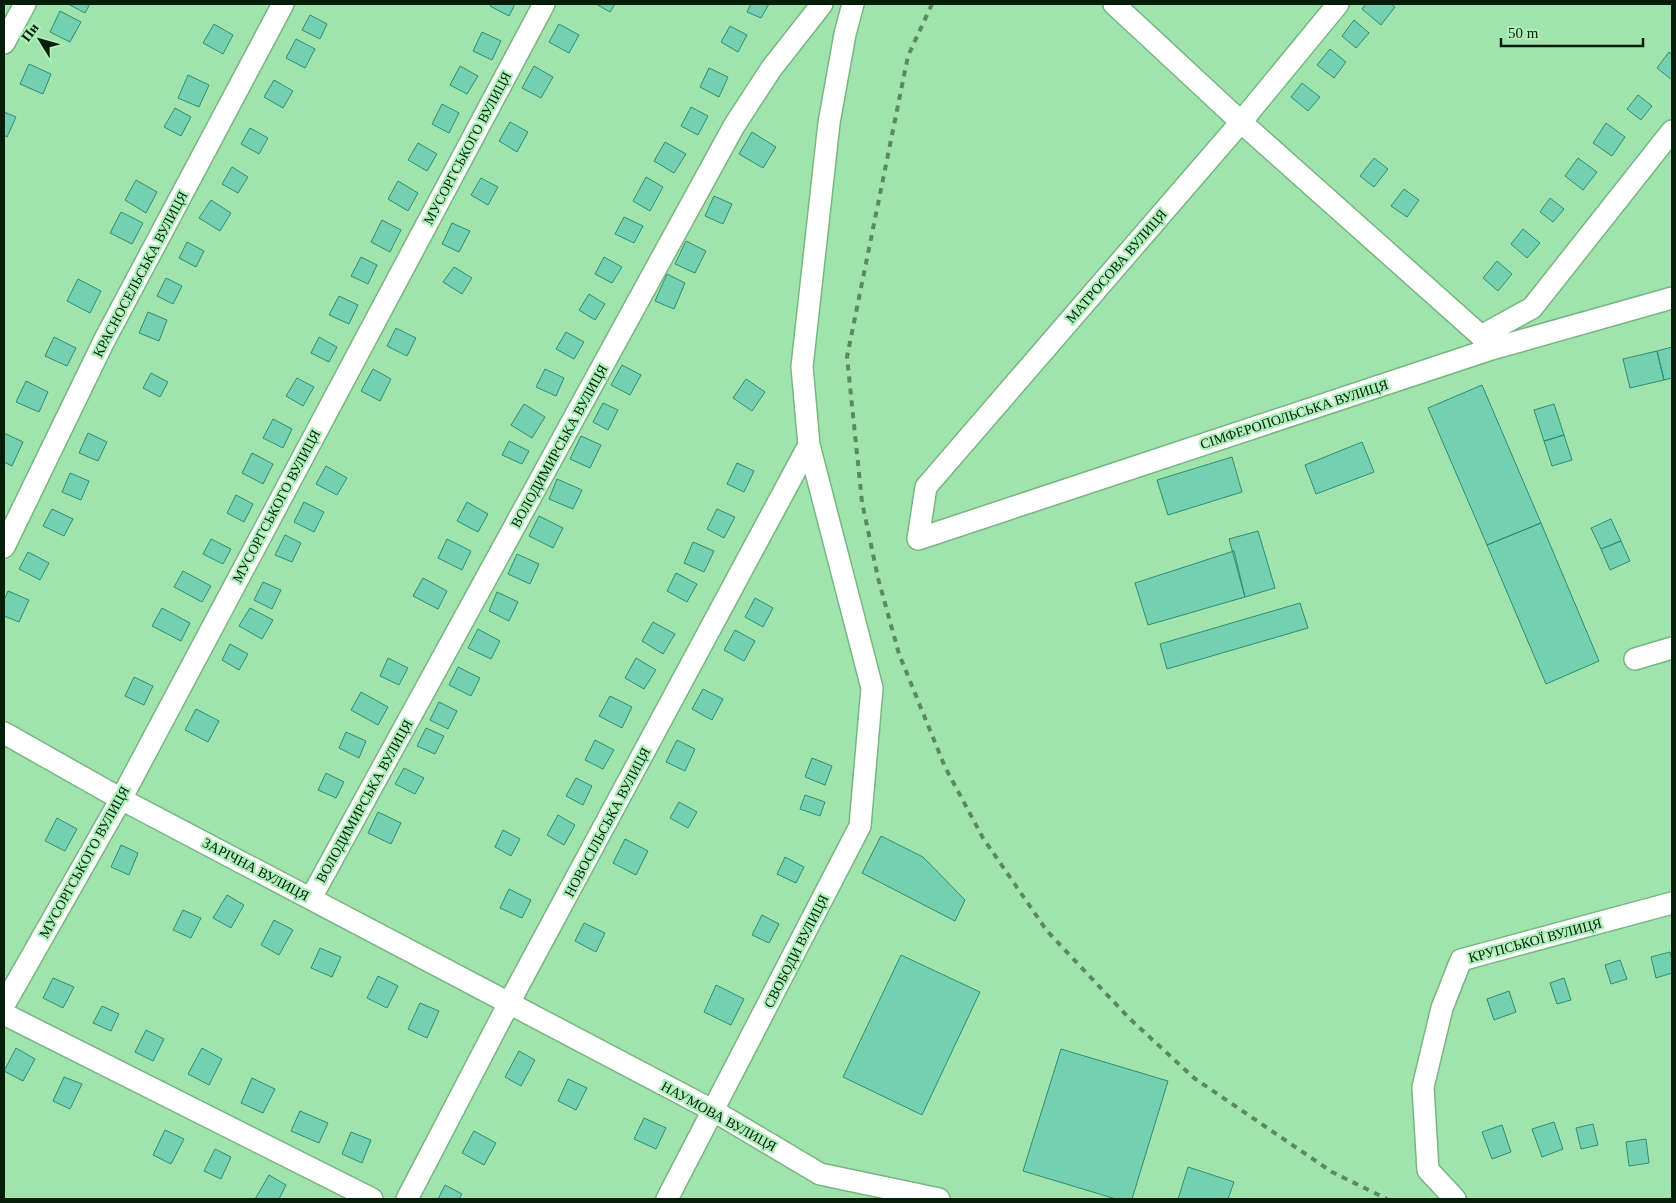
<svg xmlns="http://www.w3.org/2000/svg" width="1676" height="1203" font-family="Georgia,serif">
	<style>
		.building { fill: #74d0b0; stroke: #2e8f72 }
		.lines { fill: none; stroke-linecap: round; stroke-linejoin: round }
		.street-casing { stroke: #76b682; stroke-width: 24 }
		.street { stroke: #fff; stroke-width: 21 }
		.rail { stroke: #5a8a63; stroke-width: 4; stroke-dasharray: 6 6; stroke-linecap: butt }
		.labels { text-anchor: middle; stroke-width: 4.5; stroke-linejoin: round; paint-order: stroke }
		.street-label { font-size: 14px; fill: #041e0a; stroke: #adf0b9 }
	</style>
	<rect width="100%" height="100%" fill="#a1e3ac"/>
	<path class="building" d="M 68,4 L 90,4 L 85,13 Z
		M 492,4 L 515,4 L 509,16 L 490,6 Z
		M 596,4 L 615,4 L 610,12 Z
		M 751,4 L 769,4 L 761,18 L 747,12 Z
		M 1366,4 L 1391,4 L 1395,7 L 1381,25 L 1362,9 Z
		M 60,11 L 81,22 L 70,42 L 50,32 Z
		M 310,15 L 327,24 L 320,39 L 302,30 Z
		M 1354,20 L 1369,33 L 1356,48 L 1342,36 Z
		M 214,24 L 233,35 L 223,54 L 203,43 Z
		M 559,24 L 579,35 L 569,53 L 549,42 Z
		M 730,26 L 747,35 L 738,52 L 721,42 Z
		M 482,32 L 501,41 L 492,60 L 473,51 Z
		M 296,39 L 315,49 L 305,68 L 286,58 Z
		M 1330,49 L 1346,62 L 1334,78 L 1317,65 Z
		M 1669,52 L 1672,55 L 1672,80 L 1657,68 Z
		M 29,64 L 51,74 L 43,94 L 20,84 Z
		M 460,66 L 478,76 L 467,94 L 450,85 Z
		M 534,66 L 553,77 L 541,98 L 522,88 Z
		M 709,68 L 728,77 L 719,97 L 700,87 Z
		M 188,75 L 209,85 L 199,107 L 178,98 Z
		M 274,80 L 293,91 L 283,108 L 264,97 Z
		M 1302,83 L 1320,97 L 1308,111 L 1291,97 Z
		M 1638,95 L 1652,106 L 1641,120 L 1627,109 Z
		M 442,104 L 459,113 L 449,133 L 432,124 Z
		M 691,107 L 708,116 L 698,135 L 681,126 Z
		M 175,108 L 191,117 L 181,136 L 164,127 Z
		M 4,112 L 16,117 L 7,137 L 4,135 Z
		M 510,122 L 528,132 L 517,152 L 499,141 Z
		M 1606,123 L 1625,137 L 1612,156 L 1593,143 Z
		M 250,128 L 268,138 L 259,154 L 241,144 Z
		M 752,132 L 776,147 L 763,168 L 739,154 Z
		M 665,142 L 686,154 L 674,173 L 654,161 Z
		M 418,143 L 437,154 L 427,171 L 408,160 Z
		M 1374,158 L 1388,169 L 1374,187 L 1360,176 Z
		M 1578,158 L 1597,172 L 1583,190 L 1565,176 Z
		M 232,167 L 248,177 L 238,193 L 222,184 Z
		M 646,177 L 663,187 L 650,211 L 633,201 Z
		M 481,178 L 498,187 L 488,205 L 471,195 Z
		M 136,180 L 157,192 L 146,213 L 125,200 Z
		M 398,181 L 418,193 L 408,211 L 388,199 Z
		M 1404,189 L 1419,200 L 1407,217 L 1391,206 Z
		M 714,196 L 732,204 L 723,224 L 705,216 Z
		M 1550,198 L 1564,209 L 1553,222 L 1540,212 Z
		M 211,200 L 231,213 L 220,231 L 199,218 Z
		M 121,212 L 143,223 L 132,244 L 110,233 Z
		M 624,217 L 643,226 L 634,243 L 615,234 Z
		M 382,220 L 401,230 L 390,252 L 371,242 Z
		M 452,223 L 470,231 L 459,252 L 442,244 Z
		M 1523,229 L 1540,243 L 1527,258 L 1511,244 Z
		M 686,241 L 706,251 L 695,273 L 675,264 Z
		M 187,242 L 204,251 L 196,267 L 179,258 Z
		M 361,257 L 377,265 L 368,284 L 351,276 Z
		M 604,257 L 622,267 L 612,283 L 595,274 Z
		M 1497,261 L 1512,274 L 1498,291 L 1483,278 Z
		M 454,267 L 472,278 L 462,294 L 443,282 Z
		M 667,274 L 685,283 L 674,309 L 655,301 Z
		M 166,278 L 182,286 L 173,304 L 157,296 Z
		M 78,279 L 101,291 L 90,313 L 67,301 Z
		M 589,294 L 605,304 L 595,320 L 579,310 Z
		M 339,296 L 358,305 L 349,324 L 329,315 Z
		M 148,312 L 167,320 L 159,341 L 139,333 Z
		M 396,328 L 416,338 L 407,356 L 387,346 Z
		M 566,332 L 584,342 L 574,359 L 556,349 Z
		M 54,337 L 76,348 L 67,366 L 45,356 Z
		M 319,337 L 337,347 L 329,362 L 311,353 Z
		M 1672,347 L 1672,378 L 1664,380 L 1657,351 Z
		M 1657,351 L 1664,380 L 1630,388 L 1623,359 Z
		M 622,365 L 641,375 L 630,395 L 611,385 Z
		M 373,369 L 391,379 L 380,401 L 361,391 Z
		M 545,369 L 564,378 L 556,396 L 536,387 Z
		M 151,373 L 168,382 L 160,397 L 143,388 Z
		M 297,378 L 314,387 L 303,406 L 286,396 Z
		M 746,379 L 765,392 L 752,411 L 733,398 Z
		M 26,381 L 48,392 L 39,412 L 16,402 Z
		M 1482,385 L 1541,523 L 1487,545 L 1428,408 Z
		M 603,403 L 618,410 L 608,430 L 593,422 Z
		M 524,404 L 545,417 L 532,438 L 511,425 Z
		M 1554,404 L 1564,435 L 1544,441 L 1534,410 Z
		M 273,419 L 292,429 L 283,448 L 263,438 Z
		M 4,433 L 23,442 L 12,466 L 4,462 Z
		M 88,433 L 107,442 L 98,461 L 79,453 Z
		M 1564,435 L 1572,460 L 1552,466 L 1544,441 Z
		M 581,436 L 601,445 L 590,468 L 570,459 Z
		M 509,441 L 529,451 L 522,464 L 502,455 Z
		M 1362,442 L 1374,472 L 1316,494 L 1305,465 Z
		M 252,453 L 273,464 L 263,484 L 242,473 Z
		M 1232,457 L 1242,492 L 1168,515 L 1157,480 Z
		M 737,463 L 754,471 L 744,492 L 727,484 Z
		M 326,466 L 347,478 L 337,495 L 316,484 Z
		M 70,473 L 89,481 L 81,500 L 62,492 Z
		M 557,479 L 582,490 L 573,509 L 549,499 Z
		M 236,495 L 253,504 L 244,522 L 227,513 Z
		M 304,502 L 324,512 L 314,532 L 294,522 Z
		M 467,502 L 488,514 L 478,532 L 457,521 Z
		M 52,509 L 73,519 L 64,536 L 43,526 Z
		M 717,509 L 735,517 L 724,538 L 707,529 Z
		M 539,516 L 563,528 L 553,548 L 529,536 Z
		M 1611,519 L 1621,541 L 1601,549 L 1591,528 Z
		M 1541,523 L 1599,661 L 1546,684 L 1487,545 Z
		M 1258,531 L 1275,588 L 1245,597 L 1229,539 Z
		M 285,535 L 301,543 L 292,562 L 275,555 Z
		M 211,539 L 231,549 L 223,564 L 203,554 Z
		M 447,539 L 471,551 L 462,570 L 438,558 Z
		M 1621,541 L 1630,561 L 1610,570 L 1601,549 Z
		M 693,542 L 714,551 L 704,572 L 684,563 Z
		M 1234,551 L 1245,597 L 1148,625 L 1135,583 Z
		M 28,552 L 49,563 L 40,580 L 19,569 Z
		M 517,554 L 539,564 L 530,584 L 508,574 Z
		M 183,571 L 211,586 L 202,602 L 174,587 Z
		M 676,573 L 697,584 L 687,602 L 667,591 Z
		M 423,578 L 447,591 L 438,609 L 413,596 Z
		M 263,582 L 281,590 L 272,609 L 254,600 Z
		M 8,591 L 29,600 L 19,622 L 4,616 L 4,600 Z
		M 497,592 L 518,602 L 509,621 L 489,611 Z
		M 755,598 L 773,608 L 763,627 L 745,617 Z
		M 1300,603 L 1308,628 L 1167,669 L 1160,644 Z
		M 162,608 L 190,623 L 181,641 L 152,626 Z
		M 250,608 L 273,620 L 262,639 L 239,626 Z
		M 653,622 L 675,634 L 663,654 L 642,641 Z
		M 478,629 L 500,641 L 491,659 L 468,648 Z
		M 735,630 L 755,641 L 744,661 L 724,650 Z
		M 230,644 L 248,654 L 239,670 L 222,660 Z
		M 388,658 L 408,668 L 399,685 L 380,676 Z
		M 636,658 L 656,670 L 644,689 L 625,678 Z
		M 458,667 L 480,678 L 471,696 L 449,685 Z
		M 134,677 L 153,686 L 144,705 L 125,696 Z
		M 703,689 L 723,699 L 712,720 L 692,709 Z
		M 361,692 L 388,707 L 378,725 L 351,710 Z
		M 610,696 L 632,707 L 622,728 L 599,716 Z
		M 439,702 L 457,711 L 448,729 L 430,720 Z
		M 196,709 L 219,721 L 208,742 L 185,730 Z
		M 426,728 L 444,736 L 435,754 L 417,746 Z
		M 346,732 L 366,741 L 359,758 L 339,748 Z
		M 595,740 L 614,750 L 603,769 L 585,760 Z
		M 677,740 L 695,749 L 685,771 L 666,762 Z
		M 812,758 L 832,766 L 825,785 L 805,777 Z
		M 404,768 L 424,778 L 415,794 L 395,784 Z
		M 326,773 L 344,782 L 336,798 L 318,790 Z
		M 576,778 L 592,786 L 583,805 L 566,796 Z
		M 805,795 L 825,802 L 820,816 L 800,809 Z
		M 679,802 L 697,812 L 688,828 L 670,818 Z
		M 378,812 L 401,823 L 391,844 L 368,833 Z
		M 558,815 L 575,825 L 564,845 L 547,835 Z
		M 57,818 L 77,829 L 65,851 L 45,841 Z
		M 503,830 L 520,839 L 511,856 L 495,847 Z
		M 881,836 L 923,857 L 965,900 L 955,921 L 862,873 Z
		M 625,839 L 648,851 L 636,875 L 613,863 Z
		M 121,845 L 138,853 L 129,875 L 111,867 Z
		M 785,857 L 804,867 L 796,883 L 777,874 Z
		M 509,889 L 531,900 L 522,918 L 500,908 Z
		M 227,895 L 244,905 L 231,928 L 213,918 Z
		M 183,910 L 201,918 L 191,938 L 173,930 Z
		M 762,915 L 779,924 L 769,943 L 752,935 Z
		M 274,920 L 293,930 L 279,955 L 261,945 Z
		M 584,923 L 605,933 L 596,952 L 575,941 Z
		M 320,948 L 341,957 L 332,977 L 311,968 Z
		M 1670,952 L 1672,960 L 1672,973 L 1656,978 L 1651,957 Z
		M 901,955 L 980,992 L 922,1115 L 843,1077 Z
		M 1620,960 L 1627,979 L 1611,984 L 1605,965 Z
		M 378,976 L 398,986 L 387,1008 L 367,998 Z
		M 53,978 L 74,987 L 63,1008 L 43,998 Z
		M 1564,978 L 1571,1000 L 1557,1004 L 1550,983 Z
		M 716,985 L 744,999 L 731,1025 L 704,1012 Z
		M 1509,991 L 1516,1012 L 1494,1020 L 1487,999 Z
		M 420,1003 L 439,1011 L 427,1038 L 408,1029 Z
		M 102,1006 L 119,1014 L 111,1031 L 93,1023 Z
		M 146,1030 L 164,1039 L 153,1061 L 135,1052 Z
		M 16,1048 L 35,1059 L 23,1081 L 4,1071 Z
		M 202,1048 L 222,1059 L 209,1085 L 188,1074 Z
		M 1061,1049 L 1168,1081 L 1132,1199 L 1116,1199 L 1023,1171 Z
		M 519,1051 L 535,1060 L 521,1086 L 505,1077 Z
		M 64,1077 L 82,1084 L 70,1109 L 53,1101 Z
		M 252,1078 L 275,1089 L 263,1113 L 241,1103 Z
		M 568,1079 L 587,1088 L 576,1110 L 558,1101 Z
		M 300,1111 L 328,1123 L 319,1143 L 291,1131 Z
		M 644,1118 L 666,1128 L 656,1149 L 634,1139 Z
		M 1554,1122 L 1563,1149 L 1542,1157 L 1532,1129 Z
		M 1593,1124 L 1598,1145 L 1581,1149 L 1576,1128 Z
		M 1502,1125 L 1511,1152 L 1492,1159 L 1482,1132 Z
		M 165,1130 L 184,1139 L 171,1164 L 153,1155 Z
		M 474,1131 L 496,1143 L 484,1165 L 462,1153 Z
		M 351,1132 L 371,1140 L 362,1163 L 342,1154 Z
		M 1646,1139 L 1649,1163 L 1629,1166 L 1626,1142 Z
		M 215,1149 L 231,1157 L 221,1179 L 204,1171 Z
		M 1188,1167 L 1234,1182 L 1228,1199 L 1178,1199 Z
		M 269,1175 L 286,1185 L 279,1199 L 255,1199 Z
		M 445,1185 L 462,1194 L 459,1199 L 438,1199 Z"/>
	<g class="lines">
		<defs>
			<path id="street" d="M 1114,4 L 1241,122 L 1481,336
				M 1338,4 L 1241,122 L 926,487 L 918,539 L 1488,350 L 1672,298
				M 4,43 L 25,4
				M 1488,349 L 1481,336 L 1532,308 L 1672,131
				M 4,547 L 104,341 L 283,4
				M 1635,659 L 1672,648
				M 4,733 L 121,799 L 714,1111 L 820,1174 L 939,1199
				M 311,898 L 734,126 L 771,69 L 822,4
				M 4,1005 L 121,799 L 544,4
				M 4,1014 L 372,1199
				M 407,1199 L 509,1003 L 809,445
				M 667,1199 L 860,826 L 872,688 L 809,445 L 802,367 L 829,123 L 845,34 L 853,4
				M 1455,1199 L 1428,1170 L 1423,1087 L 1442,1008 L 1461,960 L 1672,903"/>
		</defs>
		<use href="#street" class="street-casing"/>
		<use href="#street" class="street"/>
		<path class="rail" d="M 932,4 L 908,56 L 847,357 L 862,502 L 878,578 L 899,654 L 945,767 L 983,838 L 1047,931 L 1129,1018 L 1194,1078 L 1332,1172 L 1387,1199"/>
	</g>
	<g class="labels">
		<g class="street-label">
			<text transform="translate(467 148) rotate(-62)" y="5">МУСОРГСЬКОГО ВУЛИЦЯ</text>
			<text transform="translate(1116 266) rotate(-49)" y="5">МАТРОСОВА ВУЛИЦЯ</text>
			<text transform="translate(140 274) rotate(-62)" y="5">КРАСНОСЕЛЬСЬКА ВУЛИЦЯ</text>
			<text transform="translate(1294 414) rotate(-18)" y="5">СІМФЕРОПОЛЬСЬКА ВУЛИЦЯ</text>
			<text transform="translate(559 446) rotate(-61)" y="5">ВОЛОДИМИРСЬКА ВУЛИЦЯ</text>
			<text transform="translate(276 506) rotate(-62)" y="5">МУСОРГСЬКОГО ВУЛИЦЯ</text>
			<text transform="translate(364 801) rotate(-61)" y="5">ВОЛОДИМИРСЬКА ВУЛИЦЯ</text>
			<text transform="translate(607 822) rotate(-62)" y="5">НОВОСІЛЬСЬКА ВУЛИЦЯ</text>
			<text transform="translate(84 862) rotate(-61)" y="5">МУСОРГСЬКОГО ВУЛИЦЯ</text>
			<text transform="translate(256 869) rotate(28)" y="5">ЗАРІЧНА ВУЛИЦЯ</text>
			<text transform="translate(1535 940) rotate(-15)" y="5">КРУПСЬКОЇ ВУЛИЦЯ</text>
			<text transform="translate(796 951) rotate(-63)" y="5">СВОБОДИ ВУЛИЦЯ</text>
			<text transform="translate(719 1116) rotate(29)" y="5">НАУМОВА ВУЛИЦЯ</text>
		</g>
	</g>
	<rect width="1676" height="1203" fill="none" stroke="#041e0a" stroke-width="10"/>
	<g transform="translate(40 40) rotate(307)" stroke="#adf0b9" stroke-width="4" paint-order="stroke">
	<path d="M0-4L9 19L0 12L-9 19Z" fill="#041e0a"/>
	<text y="-8" font-size="14" font-weight="bold" text-anchor="middle" fill="#041e0a">Пн</text>
	</g>
	<path d="M1501 38v8h142v-8" fill="none" stroke="#041e0a" stroke-width="2.5"/>
	<text x="1508" y="38" font-size="15" fill="#041e0a" stroke="#adf0b9" stroke-width="4" paint-order="stroke">50 m</text>
</svg>
